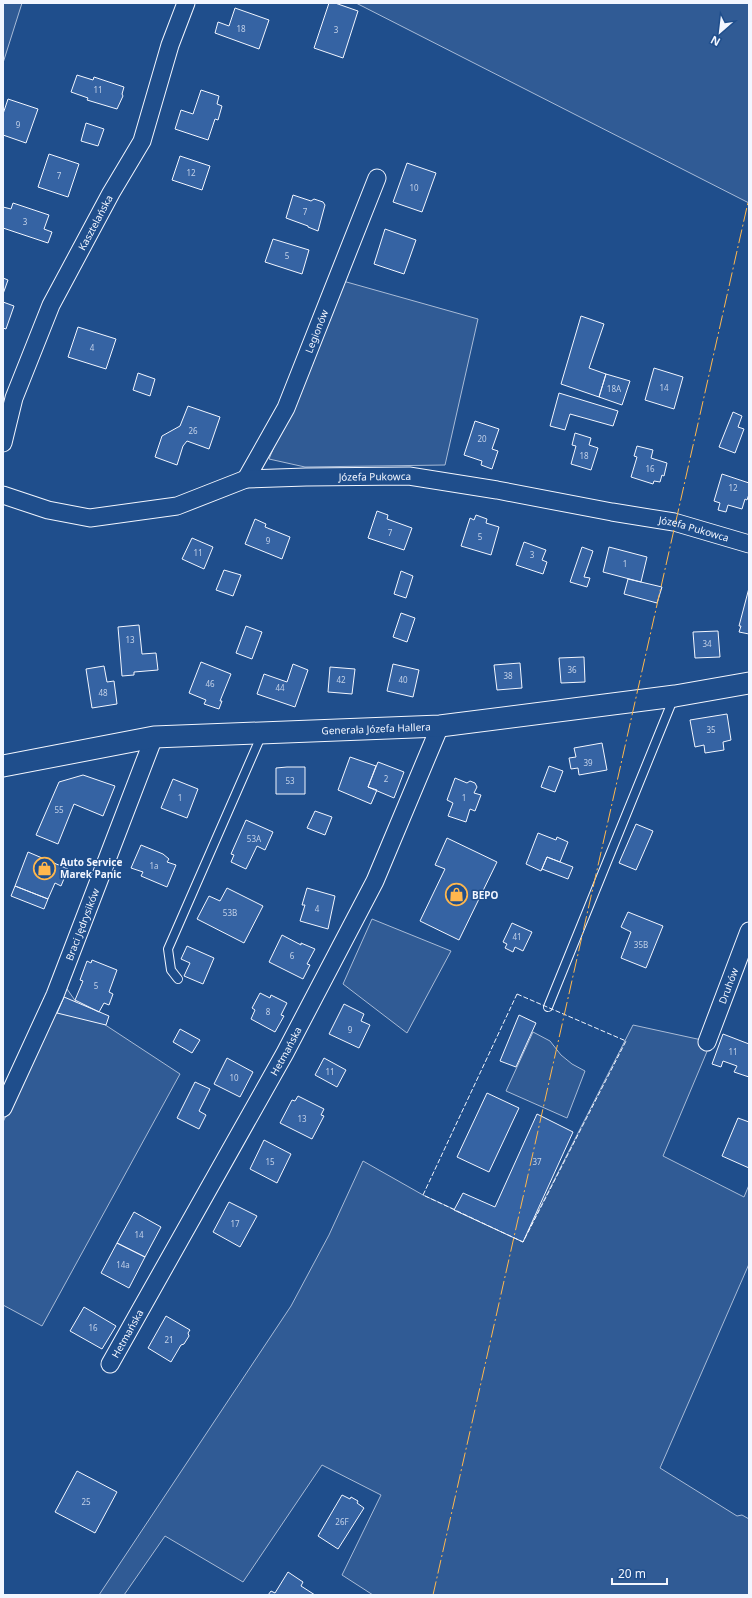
<svg xmlns="http://www.w3.org/2000/svg" width="752" height="1598" font-family="'Noto Sans',sans-serif">
	<style>
		.built { fill: #305b95; stroke: #a8bbd7 }
		.building { fill: #3563a3; stroke: #f2f6ff }
		.lines { fill: none; stroke-linecap: round; stroke-linejoin: round }
		.service-casing { stroke: #f2f6ff; stroke-width: 10 }
		.minor-casing { stroke: #f2f6ff; stroke-width: 19 }
		.tertiary-casing { stroke: #f2f6ff; stroke-width: 23 }
		.service { stroke: #1f4e8c; stroke-width: 8 }
		.minor { stroke: #1f4e8c; stroke-width: 17 }
		.tertiary { stroke: #1f4e8c; stroke-width: 21 }
		.fence { stroke: #f2f6ff; stroke-width: 1; stroke-dasharray: 5 2; stroke-linecap: butt }
		.power { stroke: #ffb74d; stroke-width: 1; stroke-dasharray: 14 3 2 3; stroke-linecap: butt }
		.labels { text-anchor: middle; stroke-width: 3; stroke-linejoin: round; paint-order: stroke }
		.number-label { font-size: 8px; fill: #c3d1e8 }
		.street-label { font-size: 10px; fill: #f2f6ff; stroke: #1f4e8c }
		.poi-label { font-size: 10px; font-weight: bold; fill: #f2f6ff; stroke: #1f4e8c; text-anchor: start }
	</style>
	<rect width="100%" height="100%" fill="#1f4e8c"/>
	<path class="built" d="M 3,3 L 22,3 L 3,63 Z
		M 356,3 L 749,3 L 749,203 Z
		M 343,281 L 478,319 L 445,465 L 305,467 L 269,459 Z
		M 372,919 L 451,951 L 407,1033 L 343,984 Z
		M 67,989 L 81,1009 L 180,1074 L 42,1326 L 3,1305 L 3,1122 Z
		M 633,1025 L 711,1042 L 663,1156 L 744,1197 L 749,1185 L 749,1264 L 660,1468 L 737,1516 L 742,1515 L 749,1519 L 749,1595 L 373,1595 L 342,1575 L 381,1495 L 322,1465 L 243,1582 L 165,1536 L 124,1595 L 99,1595 L 291,1306 L 329,1235 L 363,1161 L 423,1195 L 523,1241 Z
		M 533,1032 L 550,1041 L 561,1055 L 572,1064 L 585,1071 L 567,1118 L 506,1091 Z"/>
	<path class="building" d="M 329,3 L 335,3 L 358,11 L 343,58 L 314,48 Z
		M 235,8 L 269,20 L 259,49 L 215,33 L 218,22 L 229,26 Z
		M 77,75 L 93,80 L 94,77 L 124,87 L 122,94 L 123,96 L 117,109 L 87,100 L 88,98 L 71,92 Z
		M 201,90 L 219,96 L 217,104 L 222,106 L 218,120 L 215,119 L 208,140 L 175,129 L 181,110 L 193,114 Z
		M 8,99 L 38,109 L 26,143 L 3,135 L 3,114 Z
		M 86,123 L 104,129 L 98,146 L 81,141 Z
		M 49,154 L 79,164 L 68,197 L 38,187 Z
		M 180,156 L 210,166 L 202,190 L 172,180 Z
		M 407,163 L 436,173 L 422,212 L 393,202 Z
		M 293,195 L 311,201 L 314,199 L 323,202 L 325,205 L 318,231 L 308,227 L 308,226 L 286,218 Z
		M 13,203 L 49,215 L 44,229 L 52,232 L 48,243 L 3,228 L 3,207 L 11,209 Z
		M 385,229 L 416,240 L 404,274 L 374,264 Z
		M 273,239 L 309,250 L 302,274 L 265,262 Z
		M 3,278 L 8,280 L 3,294 Z
		M 3,302 L 14,306 L 6,329 L 3,328 Z
		M 581,316 L 604,324 L 589,368 L 606,374 L 599,397 L 561,384 Z
		M 78,327 L 116,339 L 106,369 L 68,357 Z
		M 654,368 L 683,377 L 674,409 L 645,400 Z
		M 138,373 L 155,379 L 150,396 L 133,390 Z
		M 606,374 L 630,381 L 622,405 L 599,397 Z
		M 559,393 L 618,411 L 613,426 L 570,414 L 565,430 L 550,426 Z
		M 188,406 L 220,417 L 209,449 L 187,441 L 183,446 L 177,465 L 155,457 L 162,436 L 180,426 Z
		M 733,412 L 742,416 L 738,427 L 744,429 L 735,453 L 719,447 Z
		M 475,421 L 499,429 L 492,449 L 498,451 L 492,469 L 481,465 L 482,461 L 464,455 Z
		M 575,433 L 591,438 L 589,445 L 598,448 L 591,470 L 571,464 L 576,446 L 572,445 Z
		M 637,446 L 653,450 L 651,458 L 667,463 L 664,476 L 662,475 L 660,482 L 654,481 L 653,484 L 631,477 L 637,457 L 634,456 Z
		M 722,474 L 749,483 L 749,494 L 747,500 L 745,499 L 742,509 L 728,505 L 726,512 L 718,510 L 720,503 L 714,501 Z
		M 377,511 L 388,515 L 387,519 L 412,528 L 404,550 L 368,538 Z
		M 476,515 L 487,519 L 486,523 L 499,527 L 491,555 L 461,546 L 470,518 L 474,520 Z
		M 255,519 L 266,524 L 265,527 L 290,537 L 282,559 L 245,544 Z
		M 192,538 L 213,547 L 204,569 L 182,559 Z
		M 524,542 L 546,550 L 542,560 L 547,562 L 543,574 L 516,565 Z
		M 582,547 L 593,551 L 584,577 L 590,578 L 587,587 L 570,582 Z
		M 609,547 L 647,557 L 641,582 L 603,572 Z
		M 224,570 L 241,575 L 233,596 L 216,590 Z
		M 401,571 L 413,576 L 406,598 L 394,594 Z
		M 628,579 L 662,587 L 657,603 L 624,594 Z
		M 749,588 L 749,634 L 739,632 L 741,626 L 739,626 Z
		M 401,613 L 415,618 L 407,642 L 393,637 Z
		M 139,625 L 142,654 L 156,653 L 158,670 L 134,672 L 134,675 L 122,676 L 118,627 Z
		M 246,626 L 262,632 L 252,659 L 236,653 Z
		M 718,631 L 720,657 L 695,658 L 693,632 Z
		M 584,657 L 585,682 L 561,683 L 559,658 Z
		M 201,662 L 231,674 L 220,701 L 222,701 L 219,709 L 204,704 L 206,700 L 189,693 Z
		M 520,663 L 522,688 L 497,690 L 494,665 Z
		M 293,664 L 308,670 L 295,707 L 257,694 L 264,674 L 287,682 Z
		M 393,664 L 419,670 L 413,697 L 387,691 Z
		M 104,666 L 107,682 L 114,681 L 117,704 L 92,708 L 86,669 Z
		M 330,667 L 355,669 L 352,694 L 328,692 Z
		M 727,714 L 731,740 L 723,742 L 724,750 L 705,753 L 704,745 L 695,747 L 690,720 Z
		M 602,743 L 607,770 L 579,775 L 578,768 L 571,769 L 569,758 L 576,757 L 574,748 Z
		M 350,757 L 376,766 L 368,787 L 377,790 L 371,804 L 338,790 Z
		M 378,762 L 404,772 L 394,798 L 368,787 Z
		M 549,766 L 563,771 L 555,792 L 541,787 Z
		M 287,767 L 305,767 L 305,794 L 276,794 L 276,768 Z
		M 83,775 L 115,786 L 103,816 L 74,804 L 58,844 L 36,835 L 59,782 Z
		M 455,778 L 467,783 L 470,781 L 475,783 L 477,787 L 474,793 L 481,795 L 475,811 L 470,809 L 466,822 L 448,816 L 453,803 L 447,800 Z
		M 173,779 L 198,789 L 187,818 L 161,808 Z
		M 315,811 L 332,817 L 325,835 L 307,828 Z
		M 246,820 L 273,832 L 265,850 L 257,846 L 246,869 L 231,862 L 234,855 L 231,854 Z
		M 636,824 L 653,831 L 636,870 L 619,863 Z
		M 538,833 L 556,840 L 557,837 L 568,842 L 560,862 L 547,857 L 541,871 L 526,864 Z
		M 447,838 L 497,862 L 459,940 L 420,921 L 445,869 L 435,865 Z
		M 141,845 L 163,854 L 169,859 L 167,862 L 176,865 L 167,887 L 141,876 L 143,872 L 131,868 Z
		M 28,852 L 68,869 L 61,886 L 55,883 L 48,899 L 15,886 Z
		M 547,857 L 573,867 L 568,879 L 542,869 Z
		M 15,886 L 48,899 L 44,909 L 11,896 Z
		M 227,888 L 263,906 L 244,943 L 197,919 L 209,896 L 220,901 Z
		M 307,888 L 335,896 L 328,929 L 300,921 L 305,905 L 302,905 Z
		M 628,912 L 663,926 L 646,968 L 621,958 L 631,932 L 621,927 Z
		M 512,923 L 532,932 L 523,951 L 515,947 L 513,952 L 505,948 L 507,944 L 503,942 Z
		M 282,935 L 301,945 L 301,943 L 315,949 L 307,964 L 310,965 L 303,979 L 269,962 Z
		M 187,946 L 214,958 L 203,984 L 184,976 L 190,963 L 181,959 Z
		M 92,960 L 117,970 L 109,992 L 113,994 L 109,1005 L 104,1003 L 99,1012 L 75,1000 L 83,981 L 80,980 L 87,961 L 91,963 Z
		M 260,993 L 270,998 L 271,995 L 287,1003 L 281,1015 L 284,1016 L 275,1032 L 251,1019 L 255,1010 L 252,1008 Z
		M 64,997 L 109,1016 L 106,1025 L 57,1013 Z
		M 344,1004 L 364,1014 L 361,1021 L 370,1025 L 359,1048 L 329,1034 Z
		M 519,1015 L 536,1023 L 516,1067 L 500,1061 Z
		M 180,1029 L 200,1040 L 192,1053 L 173,1042 Z
		M 723,1034 L 749,1044 L 749,1077 L 734,1072 L 737,1066 L 723,1061 L 721,1067 L 712,1064 Z
		M 227,1058 L 253,1072 L 240,1097 L 214,1084 Z
		M 324,1058 L 346,1070 L 337,1087 L 315,1075 Z
		M 195,1082 L 210,1089 L 199,1111 L 206,1115 L 199,1129 L 177,1118 Z
		M 487,1093 L 519,1108 L 489,1172 L 457,1157 Z
		M 298,1096 L 324,1109 L 321,1115 L 324,1116 L 312,1139 L 280,1123 L 292,1100 L 295,1101 Z
		M 537,1114 L 573,1132 L 523,1242 L 454,1210 L 463,1193 L 495,1207 Z
		M 738,1118 L 749,1122 L 749,1168 L 722,1156 Z
		M 264,1140 L 291,1154 L 277,1183 L 250,1169 Z
		M 229,1202 L 257,1216 L 240,1247 L 213,1232 Z
		M 134,1212 L 161,1227 L 145,1257 L 117,1243 Z
		M 117,1243 L 145,1257 L 129,1288 L 101,1273 Z
		M 84,1307 L 116,1326 L 102,1349 L 70,1331 Z
		M 166,1316 L 190,1330 L 188,1333 L 189,1336 L 184,1344 L 181,1345 L 171,1362 L 148,1348 Z
		M 77,1471 L 117,1492 L 95,1533 L 55,1512 Z
		M 342,1495 L 350,1499 L 351,1497 L 358,1501 L 357,1503 L 364,1508 L 338,1549 L 318,1536 Z
		M 288,1572 L 303,1582 L 301,1586 L 315,1595 L 268,1595 L 271,1591 L 275,1593 Z"/>
	<g class="lines">
		<defs>
			<path id="service" d="M 178,979 L 171,970 L 168,949 L 262,734
				M 548,1007 L 674,697"/>
			<g id="minor">
				<path id="s1" d="M 3,443 L 14,398 L 51,305 L 111,193 L 142,141 L 170,45 L 186,3"/>
				<path id="s2" d="M 246,479 L 286,408 L 377,178"/>
				<path id="s3" d="M 3,495 L 48,510 L 90,518 L 177,506 L 246,479 L 306,477 L 409,476 L 497,490 L 612,512 L 674,522 L 749,544"/>
				<path id="s4" d="M 707,1042 L 749,931"/>
				<path id="s5" d="M 3,1108 L 55,995 L 154,737"/>
				<path id="s6" d="M 110,1364 L 285,1053 L 375,881 L 440,726"/>
			</g>
			<g id="tertiary">
				<path id="s7" d="M 3,766 L 154,737 L 440,726 L 675,696 L 749,683"/>
			</g>
		</defs>
		<use href="#service" class="service-casing"/>
		<use href="#minor" class="minor-casing"/>
		<use href="#tertiary" class="tertiary-casing"/>
		<use href="#service" class="service"/>
		<use href="#minor" class="minor"/>
		<use href="#tertiary" class="tertiary"/>
		<path class="fence" d="M 517,994 L 626,1041 L 523,1242 L 423,1195 Z"/>
		<path class="power" d="M 433,1595 L 749,198"/>
	</g>
	<defs>
		<symbol id="shop-ring" viewBox="-11 -11 22 22"><circle r="9.5" fill="#1f4e8c" stroke="#ffb74d" stroke-width="1.5"/><path d="M-5-2.5h2.3a2.7 3.5 0 0 1 5.4 0H5L5.5 6h-11ZM-1.5-2.5h3a1.5 2.3 0 0 0-3 0Z" fill="#ffb74d"/></symbol>
	</defs>
	<g fill-rule="evenodd">
		<use href="#shop-ring" x="32" y="856" width="25" height="25"/>
		<use href="#shop-ring" x="444" y="882" width="25" height="25"/>
	</g>
	<g class="labels">
		<g class="number-label">
			<text x="241" y="32">18</text>
			<text x="336" y="33">3</text>
			<text x="98" y="93">11</text>
			<text x="18" y="128">9</text>
			<text x="191" y="176">12</text>
			<text x="59" y="179">7</text>
			<text x="414" y="191">10</text>
			<text x="305" y="215">7</text>
			<text x="25" y="225">3</text>
			<text x="287" y="259">5</text>
			<text x="92" y="351">4</text>
			<text x="664" y="391">14</text>
			<text x="614" y="392">18A</text>
			<text x="193" y="434">26</text>
			<text x="482" y="442">20</text>
			<text x="584" y="459">18</text>
			<text x="650" y="472">16</text>
			<text x="733" y="491">12</text>
			<text x="390" y="536">7</text>
			<text x="480" y="540">5</text>
			<text x="268" y="544">9</text>
			<text x="198" y="556">11</text>
			<text x="532" y="558">3</text>
			<text x="625" y="567">1</text>
			<text x="130" y="643">13</text>
			<text x="707" y="647">34</text>
			<text x="572" y="673">36</text>
			<text x="508" y="679">38</text>
			<text x="341" y="683">42</text>
			<text x="403" y="683">40</text>
			<text x="210" y="687">46</text>
			<text x="280" y="691">44</text>
			<text x="103" y="696">48</text>
			<text x="711" y="733">35</text>
			<text x="588" y="766">39</text>
			<text x="386" y="782">2</text>
			<text x="290" y="784">53</text>
			<text x="180" y="801">1</text>
			<text x="464" y="801">1</text>
			<text x="59" y="813">55</text>
			<text x="254" y="842">53A</text>
			<text x="154" y="869">1a</text>
			<text x="317" y="912">4</text>
			<text x="230" y="916">53B</text>
			<text x="517" y="940">41</text>
			<text x="641" y="948">35B</text>
			<text x="292" y="959">6</text>
			<text x="96" y="989">5</text>
			<text x="268" y="1015">8</text>
			<text x="350" y="1033">9</text>
			<text x="733" y="1055">11</text>
			<text x="330" y="1075">11</text>
			<text x="234" y="1081">10</text>
			<text x="302" y="1122">13</text>
			<text x="270" y="1165">15</text>
			<text x="537" y="1165">37</text>
			<text x="235" y="1227">17</text>
			<text x="139" y="1238">14</text>
			<text x="123" y="1268">14a</text>
			<text x="93" y="1331">16</text>
			<text x="169" y="1343">21</text>
			<text x="86" y="1505">25</text>
			<text x="342" y="1525">26F</text>
		</g>
		<g class="street-label">
			<text dy="4" stroke="none"><textPath href="#s1" startOffset="240">Kasztelańska</textPath></text>
			<text dy="4" stroke="none"><textPath href="#s2" startOffset="164">Legionów</textPath></text>
			<text dy="4" stroke="none"><textPath href="#s3" startOffset="381">Józefa Pukowca</textPath></text>
			<text dy="4" stroke="none"><textPath href="#s3" startOffset="705">Józefa Pukowca</textPath></text>
			<text dy="4" stroke="none"><textPath href="#s7" startOffset="376">Generała Józefa Hallera</textPath></text>
			<text dy="4" stroke="none"><textPath href="#s5" startOffset="200">Braci Jędrysików</textPath></text>
			<text dy="4" stroke="none"><textPath href="#s4" startOffset="60">Druhów</textPath></text>
			<text dy="4" stroke="none"><textPath href="#s6" startOffset="359">Hetmańska</textPath></text>
			<text dy="4" stroke="none"><textPath href="#s6" startOffset="35">Hetmańska</textPath></text>
		</g>
		<g class="poi-label">
			<text x="60" y="866">Auto Service<tspan x="60" dy="12">Marek Panic</tspan></text>
			<text x="472" y="899">BEPO</text>
		</g>
	</g>
	<rect width="752" height="1598" fill="none" stroke="#f2f6ff" stroke-width="8"/>
	<g transform="translate(720 32) rotate(208)" stroke="#1f4e8c" stroke-width="3" paint-order="stroke">
	<path d="M0-3L7 15L0 10L-7 15Z" fill="#f2f6ff"/>
	<text y="-6" font-size="11" font-weight="bold" text-anchor="middle" fill="#f2f6ff">N</text>
	</g>
	<path d="M612 1578v6h55v-6" fill="none" stroke="#f2f6ff" stroke-width="2"/>
	<text x="618" y="1578" font-size="12" fill="#f2f6ff" stroke="#1f4e8c" stroke-width="3" paint-order="stroke">20 m</text>
</svg>
